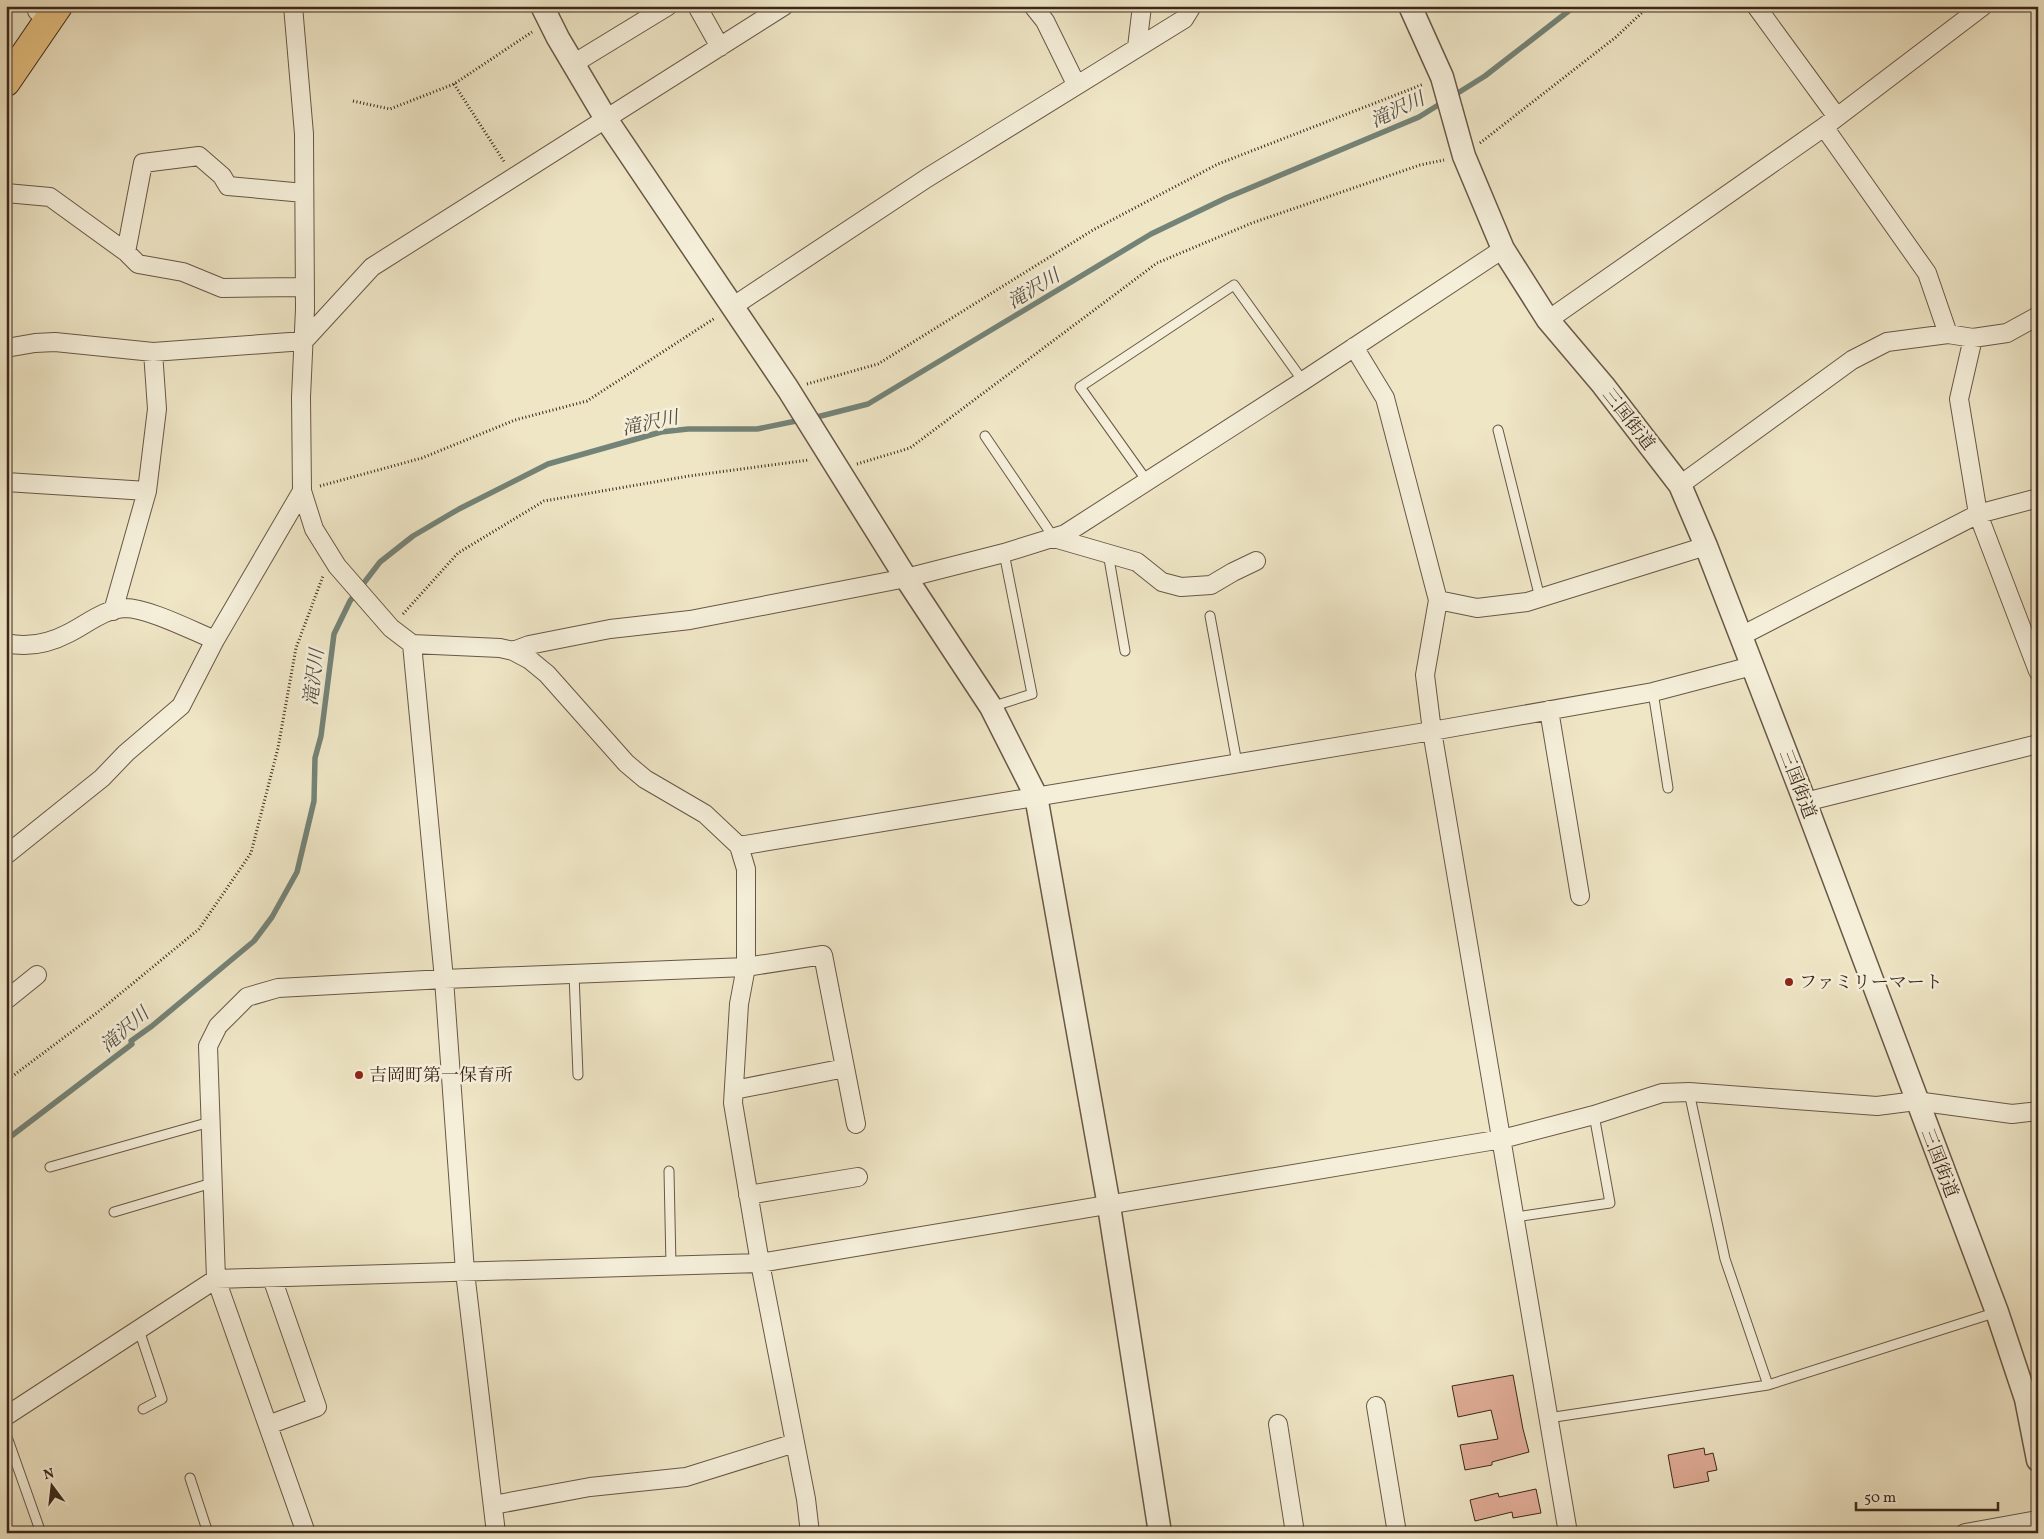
<svg xmlns="http://www.w3.org/2000/svg" width="2044" height="1539" font-family="Vollkorn,'Noto Serif JP',serif">
	<style>
		.lines { fill: none; stroke-linecap: round; stroke-linejoin: round }
		.stream { stroke: #748377; stroke-width: 5.5 }
		.building { fill: #e1ad98; stroke: #3c271b }
		.service-casing { stroke: #695746; stroke-width: 11 }
		.minor-casing { stroke: #695746; stroke-width: 20 }
		.tertiary-casing { stroke: #695746; stroke-width: 25 }
		.primary-casing { stroke: #3c271b; stroke-width: 30 }
		.path { stroke: #3c271b; stroke-width: 3; stroke-dasharray: 1 2.5; stroke-linecap: butt }
		.service { stroke: #f5efda; stroke-width: 9 }
		.minor { stroke: #f5efda; stroke-width: 18 }
		.tertiary { stroke: #f5efda; stroke-width: 22 }
		.primary { stroke: #e8c383; stroke-width: 28 }
		.poi-dot { fill: #8f2418; stroke: #f5efda; stroke-width: 2 }
		.labels { text-anchor: middle; stroke-width: 5; stroke-linejoin: round; paint-order: stroke }
		.street-label { font-size: 18px; fill: #3c271b; stroke: #f5efda }
		.poi-label { font-size: 18px; fill: #3c271b; stroke: #f5efda; text-anchor: start }
		.water-label { font-size: 19px; font-style: italic; fill: #544d42; stroke: #f5efda }
	</style>
	<rect width="100%" height="100%" fill="#efe6c6"/>
	<filter id="stains"><feTurbulence type="fractalNoise" baseFrequency=".004" numOctaves="4"/><feColorMatrix values="0 0 0 0 .2 0 0 0 0 .09 0 0 0 0 .02 0 0 0 .5 -.17"/></filter>
	<radialGradient id="worn" r=".72"><stop offset=".6" stop-color="#630" stop-opacity="0"/><stop offset="1" stop-color="#630" stop-opacity=".3"/></radialGradient>
	<g class="lines">
		<path class="stream" d="M 1453,96 L 1485,76 L 1575,6
			M 813,418 L 868,404 L 1151,234 L 1226,198 L 1419,117 L 1443,102
			M 6,1140 L 132,1044 L 131,1041 L 152,1026 L 254,941 L 272,917 L 297,872 L 314,801 L 315,758 L 321,736 L 334,634 L 350,601 L 380,562 L 413,536 L 459,509 L 548,464 L 661,432 L 688,429 L 757,429 L 801,420"/>
	</g>
	<path class="building" d="M 1513,1375 L 1523,1429 L 1529,1452 L 1492,1462 L 1492,1465 L 1465,1470 L 1460,1445 L 1498,1439 L 1491,1410 L 1458,1417 L 1452,1386 Z
		M 1704,1448 L 1705,1455 L 1713,1453 L 1717,1470 L 1707,1472 L 1709,1481 L 1674,1488 L 1668,1455 Z
		M 1536,1489 L 1541,1513 L 1513,1518 L 1512,1512 L 1475,1521 L 1470,1500 L 1498,1493 L 1499,1497 Z"/>
	<g class="lines">
		<defs>
			<path id="service" d="M 1498,430 L 1540,598
				M 985,436 L 1054,538
				M 1147,481 L 1080,387 L 1234,285 L 1303,381
				M 1108,553 L 1125,651
				M 1210,616 L 1237,763
				M 1653,692 L 1668,788
				M 991,707 L 1032,694 L 1004,553
				M 574,974 L 578,1075
				M 1689,1092 L 1725,1259 L 1768,1385
				M 50,1167 L 210,1122
				M 669,1171 L 671,1266
				M 114,1212 L 212,1183
				M 1516,1217 L 1610,1203 L 1594,1115
				M 139,1330 L 162,1399 L 143,1409
				M 1548,1418 L 1768,1385 L 1997,1312
				M 6,1434 L 41,1533
				M 190,1478 L 208,1533"/>
			<path id="minor" d="M 36,6 L 37,11 L 48,21
				M 293,6 L 304,134 L 305,309 L 301,397 L 302,491 L 314,529 L 337,566 L 391,628 L 412,644 L 500,648 L 513,651 L 530,660 L 547,674 L 626,763 L 645,779 L 705,814 L 739,846 L 746,869 L 746,967 L 739,1004 L 733,1103 L 760,1263 L 806,1499 L 810,1533
				M 697,6 L 720,47
				M 1033,6 L 1045,21 L 1076,84
				M 1756,6 L 1837,117
				M 1137,47 L 1142,6
				M 573,64 L 668,6
				M 1824,127 L 1927,273 L 1948,334
				M 6,193 L 50,197 L 126,252 L 138,264 L 183,272 L 222,288 L 305,287
				M 126,252 L 143,163 L 199,156 L 222,176 L 228,186 L 304,193
				M 732,307 L 927,178 L 1184,19 L 1192,6
				M 1548,320 L 1824,127 L 1983,6
				M 1973,338 L 1959,399 L 1978,514 L 2038,671
				M 1354,347 L 1385,398 L 1438,600 L 1425,675 L 1432,731 L 1568,1533
				M 6,348 L 35,343 L 55,342 L 153,352 L 304,341 L 372,267 L 784,6
				M 6,482 L 147,491
				M 1680,485 L 1852,360 L 1887,342 L 1948,334 L 1973,338 L 2007,333 L 2038,316
				M 1054,538 L 1137,562 L 1162,582 L 1181,587 L 1211,585 L 1233,572 L 1256,561
				M 1438,600 L 1477,608 L 1527,602 L 1706,546
				M 113,611 L 147,491 L 157,409 L 153,352
				M 1741,636 L 1978,514 L 2038,498
				M 6,643 C 28,648 50,643 69,633 C 87,624 104,609 125,608 C 148,608 193,631 215,640
				M 412,644 L 444,979 L 465,1272 L 496,1533
				M 513,651 L 529,645 L 610,629 L 690,620 L 906,578 L 1004,553 L 1065,534 L 1303,381 L 1503,249
				M 1549,710 L 1580,896
				M 1805,802 L 2038,744
				M 739,846 L 1432,731 L 1653,692 L 1752,666
				M 6,855 L 102,778 L 126,753 L 181,706 L 215,640 L 302,491
				M 6,1000 L 37,975
				M 734,1090 L 845,1068
				M 748,1195 L 858,1177
				M 1376,1406 L 1397,1533
				M 6,1416 L 216,1279 L 760,1263 L 1502,1139 L 1594,1115 L 1662,1093 L 1689,1092 L 1877,1106 L 1916,1101 L 2012,1114 L 2038,1111
				M 1278,1424 L 1295,1533
				M 268,1425 L 317,1407 L 272,1278
				M 493,1505 L 590,1487 L 686,1477 L 795,1443
				M 306,1533 L 216,1279 L 208,1046 L 218,1026 L 247,997 L 278,988 L 444,979 L 746,967 L 823,955 L 856,1124
				M 1965,1533 L 2038,1520"/>
			<path id="tertiary" d="M 542,6 L 558,38 L 606,119 L 788,389 L 906,578 L 991,707 L 1036,796 L 1109,1206 L 1160,1533
				M 1410,6 L 1442,77 L 1464,156 L 1503,249 L 1548,320 L 1603,385 L 1680,485 L 1706,546 L 1805,802 L 1997,1312 L 2026,1399 L 2038,1460"/>
			<path id="primary" d="M 6,82 L 58,6"/>
		</defs>
		<use href="#service" class="service-casing"/>
		<use href="#minor" class="minor-casing"/>
		<use href="#tertiary" class="tertiary-casing"/>
		<use href="#primary" class="primary-casing"/>
		<path class="path" d="M 454,84 L 505,163
			M 353,101 L 390,109 L 454,84 L 532,32
			M 1480,143 L 1616,37 L 1649,6
			M 807,384 L 878,364 L 1093,230 L 1218,164 L 1424,84
			M 857,464 L 910,448 L 1157,263 L 1252,223 L 1420,165 L 1444,160
			M 320,486 L 422,458 L 515,420 L 587,401 L 715,318
			M 403,614 L 458,553 L 544,501 L 689,476 L 809,460
			M 6,1081 L 98,1012 L 199,929 L 251,853 L 278,748 L 296,648 L 323,576"/>
		<use href="#service" class="service"/>
		<use href="#minor" class="minor"/>
		<use href="#tertiary" class="tertiary"/>
		<use href="#primary" class="primary"/>
	</g>
	<g class="poi-dot">
		<circle cx="1789" cy="982" r="5"/>
		<circle cx="359" cy="1075" r="5"/>
	</g>
	<g class="labels">
		<g class="street-label">
			<text transform="translate(1629 419) rotate(52)" y="6">三国街道</text>
			<text transform="translate(1798 784) rotate(69)" y="6">三国街道</text>
			<text transform="translate(1940 1163) rotate(69)" y="6">三国街道</text>
		</g>
		<g class="poi-label">
			<text x="1799" y="988">ファミリーマート</text>
			<text x="369" y="1081">吉岡町第一保育所</text>
		</g>
		<g class="water-label">
			<text transform="translate(1397 109) rotate(-25)" y="7">滝沢川</text>
			<text transform="translate(1033 288) rotate(-31)" y="7">滝沢川</text>
			<text transform="translate(650 422) rotate(-12)" y="7">滝沢川</text>
			<text transform="translate(313 677) rotate(-83)" y="7">滝沢川</text>
			<text transform="translate(124 1029) rotate(-41)" y="7">滝沢川</text>
		</g>
	</g>
	<rect width="2044" height="1539" fill="none" stroke="#efe6c6" stroke-width="25"/>
	<rect x="8" y="8" width="2029" height="1524" fill="none" stroke="#3c271b" stroke-width="2.5"/>
	<rect x="12" y="12" width="2019" height="1514" fill="none" stroke="#3c271b"/>
	<g transform="translate(52 1486) rotate(345)" stroke="#f5efda" stroke-width="4" paint-order="stroke">
	<path d="M0-4L9 19L0 12L-9 19Z" fill="#3c271b"/>
	<text y="-8" font-size="14" font-weight="bold" text-anchor="middle" fill="#3c271b">N</text>
	</g>
	<path d="M1856 1502v8h142v-8" fill="none" stroke="#3c271b" stroke-width="2.5"/>
	<text x="1864" y="1502" font-size="15" fill="#3c271b" stroke="#f5efda" stroke-width="4" paint-order="stroke">50 m</text>
	<rect width="100%" height="100%" filter="url(#stains)"/>
	<rect width="100%" height="100%" fill="url(#worn)"/>
</svg>
